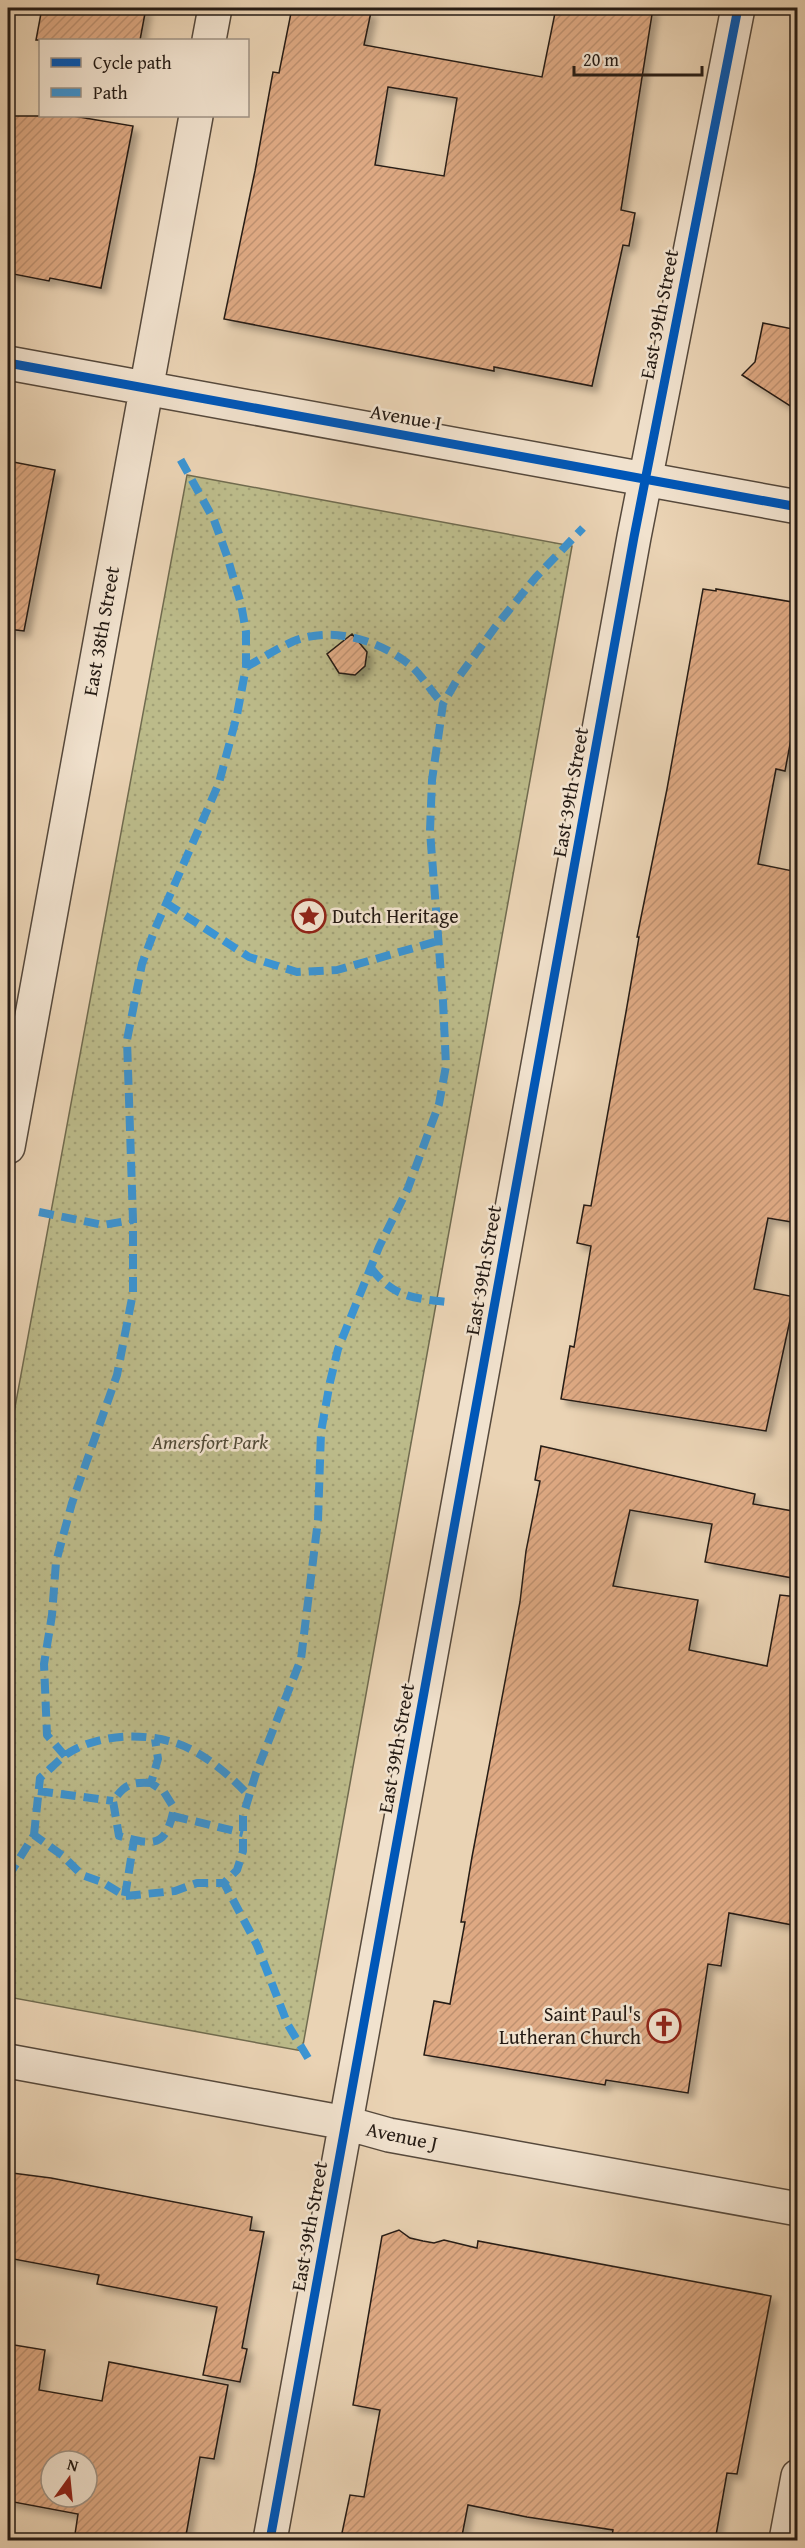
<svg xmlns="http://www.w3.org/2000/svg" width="805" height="2548" font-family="'Gentium Book Plus',serif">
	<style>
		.park { fill: url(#park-dots); stroke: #706b4f; stroke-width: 1.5 }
		.building { fill: url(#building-hatch); stroke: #251b14; stroke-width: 1.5; fill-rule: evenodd; filter: url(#shadow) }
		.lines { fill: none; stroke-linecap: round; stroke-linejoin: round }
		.minor-casing { stroke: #56493c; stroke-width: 36 }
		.minor { stroke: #f1e2ce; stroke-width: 33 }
		.quiet { stroke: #3b94d3; stroke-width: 8; stroke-dasharray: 15 8; stroke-linecap: butt }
		.cycleway-casing { stroke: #f1e2ce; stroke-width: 13 }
		.cycleway { stroke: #0057b8; stroke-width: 9 }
		.labels { text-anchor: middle; stroke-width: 5; stroke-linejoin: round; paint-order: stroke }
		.street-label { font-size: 20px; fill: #251b14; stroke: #f1e2ce }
		.poi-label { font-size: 20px; fill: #251b14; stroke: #f1e2ce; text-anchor: start }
		.park-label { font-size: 20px; font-style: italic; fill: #524b37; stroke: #f1e2ce }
	</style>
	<defs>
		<pattern id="park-dots" width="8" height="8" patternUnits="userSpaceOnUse" patternTransform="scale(1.5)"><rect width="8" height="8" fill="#bcbb8a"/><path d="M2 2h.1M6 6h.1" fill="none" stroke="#a1a076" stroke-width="1.8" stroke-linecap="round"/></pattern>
		<pattern id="building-hatch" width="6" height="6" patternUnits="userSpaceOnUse" patternTransform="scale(1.5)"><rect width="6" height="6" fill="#dea983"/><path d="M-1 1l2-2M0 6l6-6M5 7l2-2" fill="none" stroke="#be9170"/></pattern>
		<filter id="shadow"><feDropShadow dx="5.5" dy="5.5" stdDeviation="3" flood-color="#0004"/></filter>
	</defs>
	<rect width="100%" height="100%" fill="#ead3b4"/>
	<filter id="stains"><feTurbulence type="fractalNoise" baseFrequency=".00333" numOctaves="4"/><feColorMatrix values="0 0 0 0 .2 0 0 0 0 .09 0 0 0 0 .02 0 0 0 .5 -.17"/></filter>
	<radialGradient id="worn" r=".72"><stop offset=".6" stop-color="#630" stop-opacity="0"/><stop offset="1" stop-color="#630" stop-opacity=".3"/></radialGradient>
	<path class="park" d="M 187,475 L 572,546 L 302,2051 L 8,1997 L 8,1445 Z"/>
	<path class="building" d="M 42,8 L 146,8 L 140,40 L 36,40 Z
		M 292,8 L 350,8 L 371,12 L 364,45 L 542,77 L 556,8 L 653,8 L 621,210 L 635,213 L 629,246 L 623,245 L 592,386 L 494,367 L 494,371 L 224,319 L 255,171 L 273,72 L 279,73 ZM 388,87 L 457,98 L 444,176 L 375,165 Z
		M 12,116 L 73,116 L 133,126 L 101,288 L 50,278 L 49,281 L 8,273 L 8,136 Z
		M 763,323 L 798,330 L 798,411 L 742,375 L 755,362 Z
		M 8,461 L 55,470 L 24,631 L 8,629 Z
		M 703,589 L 716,591 L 716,589 L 798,603 L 798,702 L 785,771 L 776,769 L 758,864 L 798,872 L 798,1223 L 768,1218 L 754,1289 L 795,1297 L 766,1431 L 561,1399 L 570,1346 L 574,1347 L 591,1246 L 577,1243 L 584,1205 L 591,1206 L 626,1012 L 639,937 L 637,937 L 667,789 Z
		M 352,634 L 367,652 L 365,666 L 355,675 L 339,673 L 327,654 Z
		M 541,1446 L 755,1494 L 753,1504 L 798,1512 L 798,1579 L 705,1562 L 712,1524 L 630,1510 L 613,1586 L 698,1600 L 689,1650 L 767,1666 L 780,1595 L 798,1597 L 798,1926 L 729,1913 L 721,1966 L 708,1964 L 688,2093 L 606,2080 L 605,2085 L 424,2055 L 434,2001 L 450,2004 L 465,1922 L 461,1922 L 472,1857 L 520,1602 L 526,1551 L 540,1481 L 535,1480 Z
		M 12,2173 L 51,2178 L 252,2217 L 250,2230 L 264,2232 L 242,2348 L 247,2349 L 240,2382 L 203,2375 L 217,2307 L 97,2284 L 99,2275 L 8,2258 L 8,2198 Z
		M 399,2230 L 410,2238 L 423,2241 L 434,2243 L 444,2240 L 477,2248 L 478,2241 L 771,2296 L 737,2474 L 727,2473 L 715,2541 L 611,2541 L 613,2530 L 527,2517 L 468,2505 L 461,2541 L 380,2541 L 342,2533 L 350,2495 L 364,2497 L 380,2410 L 353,2405 L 382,2236 Z
		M 8,2344 L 45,2350 L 39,2390 L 102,2401 L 109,2362 L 228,2385 L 214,2459 L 200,2457 L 185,2541 L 74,2541 L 78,2514 L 8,2501 ZM 51,2461 L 87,2461 L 87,2497 L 51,2497 Z"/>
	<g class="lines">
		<defs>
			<path id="minor" d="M 209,40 L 215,8
				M 8,363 L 798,507
				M 8,1147 L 196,116
				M 8,2061 L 346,2123 L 389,2135 L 798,2209
				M 270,2540 L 634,537 L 738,8
				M 786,2540 L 798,2476"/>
		</defs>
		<use href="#minor" class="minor-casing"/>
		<use href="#minor" class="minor"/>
		<path class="quiet" d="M 246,667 C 261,659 278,648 294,641 C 333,626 379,640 410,665 C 422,675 431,692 443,704
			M 166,903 L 249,957 L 297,972 L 337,970 L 438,941
			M 39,1212 L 103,1225 L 133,1220
			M 371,1268 C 393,1297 412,1298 447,1302
			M 65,1756 L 47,1735 L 44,1664 L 52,1615 L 56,1562 L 72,1503 L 117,1375 L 133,1293 L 133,1220 L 127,1040 L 142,964 L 155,929 L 219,783 L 237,715 L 246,667 L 246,632 L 241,604 L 227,556 L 214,520 L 178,455
			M 151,1783 C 131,1782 125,1784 113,1801 L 119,1836 C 153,1845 166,1849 174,1808 L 164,1792 L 151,1783 L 158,1759 L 155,1739
			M 38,1791 L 113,1801
			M 173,1816 L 243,1833
			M 34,1835 L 40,1778 C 48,1771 56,1763 64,1756 C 95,1734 141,1732 176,1743 C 203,1752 231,1776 250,1797
			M 8,1877 L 34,1835 L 63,1856 L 82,1875 L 102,1882 L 125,1896 L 175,1891 L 197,1883 L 224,1883
			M 125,1896 L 134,1840
			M 308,2058 L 288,2025 L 257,1945 L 224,1883 L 237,1870 L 243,1851 L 243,1816 L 256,1773 L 301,1659 L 318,1520 L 321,1432 L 330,1382 L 338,1349 L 379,1247 L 408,1188 L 439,1104 L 446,1066 L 443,1001 L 430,831 L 432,780 L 443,704 L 458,678 L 496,626 L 536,577 L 583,528"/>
		<defs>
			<path id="cycleway" d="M 8,363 L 798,507
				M 270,2540 L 634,537 L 738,8"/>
		</defs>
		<use href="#cycleway" class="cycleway-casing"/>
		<use href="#cycleway" class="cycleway"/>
	</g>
	<defs>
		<symbol id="sight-ring" viewBox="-11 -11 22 22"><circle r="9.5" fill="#f1e2ce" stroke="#8f2418" stroke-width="1.5"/><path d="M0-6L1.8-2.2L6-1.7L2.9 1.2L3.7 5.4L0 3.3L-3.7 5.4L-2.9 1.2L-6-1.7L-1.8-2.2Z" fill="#8f2418"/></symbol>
		<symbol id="church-ring" viewBox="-11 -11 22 22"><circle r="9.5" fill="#f1e2ce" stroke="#8f2418" stroke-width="1.5"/><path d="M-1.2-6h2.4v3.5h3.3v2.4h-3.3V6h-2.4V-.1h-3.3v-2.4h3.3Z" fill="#8f2418"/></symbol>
	</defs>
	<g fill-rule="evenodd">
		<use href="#sight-ring" x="290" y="897" width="38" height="38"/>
		<use href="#church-ring" x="645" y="2007" width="38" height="38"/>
	</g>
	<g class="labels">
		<g class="street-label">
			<text transform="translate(659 314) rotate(-79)" y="7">East 39th Street</text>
			<text transform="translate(406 417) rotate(10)" y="7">Avenue I</text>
			<text transform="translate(101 631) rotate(-80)" y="7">East 38th Street</text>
			<text transform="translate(570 792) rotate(-80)" y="7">East 39th Street</text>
			<text transform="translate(483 1270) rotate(-80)" y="7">East 39th Street</text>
			<text transform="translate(396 1748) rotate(-80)" y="7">East 39th Street</text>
			<text transform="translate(402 2136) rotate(12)" y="7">Avenue J</text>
			<text transform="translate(309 2226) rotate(-80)" y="7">East 39th Street</text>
		</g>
		<g class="poi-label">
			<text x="332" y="923">Dutch Heritage</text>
			<text x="641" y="2021" text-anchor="end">Saint Paul's<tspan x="641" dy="23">Lutheran Church</tspan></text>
		</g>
		<g class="park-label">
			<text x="210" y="1449">Amersfort Park</text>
		</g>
	</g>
	<rect width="805" height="2548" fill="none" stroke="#ead3b4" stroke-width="30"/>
	<rect x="9" y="9" width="787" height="2530" fill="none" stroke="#251b14" stroke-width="3"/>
	<rect x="15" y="15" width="775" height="2518" fill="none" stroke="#251b14" stroke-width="1.5"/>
	<rect x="39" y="39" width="210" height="78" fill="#f1e2ce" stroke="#9f9284" stroke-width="1.5"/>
	<rect x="51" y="58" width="30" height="9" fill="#0057b8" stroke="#9f9284" stroke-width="1.5"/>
	<text x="93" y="69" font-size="18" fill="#251b14">Cycle path</text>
	<rect x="51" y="88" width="30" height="9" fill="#3b94d3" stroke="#9f9284" stroke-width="1.5"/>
	<text x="93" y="99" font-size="18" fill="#251b14">Path</text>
	<g transform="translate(69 2479) rotate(15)"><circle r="28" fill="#f1e2ce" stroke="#9f9284" stroke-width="1.5"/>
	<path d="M0-4.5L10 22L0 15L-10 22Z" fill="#8f2418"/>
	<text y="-9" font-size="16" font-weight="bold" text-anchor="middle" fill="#251b14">N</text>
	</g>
	<path d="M574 66v9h128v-9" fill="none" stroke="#251b14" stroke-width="3"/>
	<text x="583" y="66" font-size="18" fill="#251b14" stroke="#f1e2ce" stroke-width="4.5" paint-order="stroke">20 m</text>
	<rect width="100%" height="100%" filter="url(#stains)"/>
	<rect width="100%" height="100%" fill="url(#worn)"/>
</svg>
